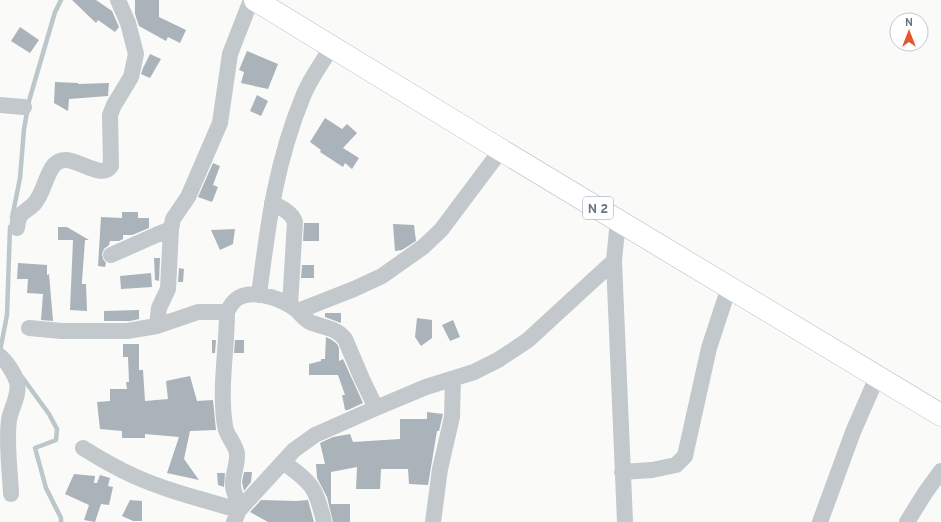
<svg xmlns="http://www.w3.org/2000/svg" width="941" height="522" font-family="Overpass,sans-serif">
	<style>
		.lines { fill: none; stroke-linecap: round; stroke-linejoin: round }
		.stream { stroke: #bbc7cb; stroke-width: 4.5 }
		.building { fill: #aab3b9 }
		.primary-casing { stroke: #b5babe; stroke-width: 23 }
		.street { stroke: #c3c8cc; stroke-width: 16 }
		.primary { stroke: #fff; stroke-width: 22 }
		.labels { text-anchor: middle; stroke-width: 4; stroke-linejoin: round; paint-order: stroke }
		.shield { fill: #fff; stroke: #939fa8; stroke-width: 1 }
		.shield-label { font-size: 13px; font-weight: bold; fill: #657683 }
	</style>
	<rect width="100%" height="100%" fill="#fafaf8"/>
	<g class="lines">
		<path class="stream" d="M 12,218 L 20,178 L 24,129 L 29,101 L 55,12 L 61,0
			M 0,351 L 7,315 L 10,227
			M 22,377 L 49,414 L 57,429 L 56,440 L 35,448 L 46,488 L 61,518 L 61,522"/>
	</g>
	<path class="building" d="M 72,0 L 96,0 L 112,11 L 119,27 L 115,32 L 98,20 L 96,23 Z
		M 135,0 L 159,0 L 159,17 L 186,30 L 180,43 L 168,37 L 166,41 L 139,26 L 135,14 Z
		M 20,27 L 39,40 L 30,53 L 11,41 Z
		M 247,51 L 278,64 L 268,89 L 241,83 L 244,72 L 239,70 Z
		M 150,54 L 161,59 L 150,78 L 141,74 L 143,68 Z
		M 55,82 L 78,83 L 78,84 L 109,83 L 108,96 L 69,99 L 68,111 L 54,103 Z
		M 257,95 L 268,101 L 261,116 L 250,111 Z
		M 325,118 L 342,129 L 347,124 L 357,133 L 343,148 L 359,158 L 352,169 L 345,163 L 343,167 L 320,152 L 321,150 L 310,142 Z
		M 213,163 L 220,166 L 213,185 L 218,187 L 212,202 L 198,197 Z
		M 122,212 L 138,212 L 138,218 L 149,218 L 149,228 L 132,235 L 123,235 L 123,239 L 119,241 L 110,241 L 109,245 L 104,249 L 102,254 L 103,259 L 106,263 L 105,267 L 98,266 L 101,217 L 122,218 Z
		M 304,223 L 319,223 L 319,241 L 303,241 Z
		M 393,224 L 414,225 L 416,241 L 402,250 L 395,251 Z
		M 58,227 L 67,227 L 89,240 L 85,240 L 82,281 L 82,284 L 86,284 L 87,311 L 70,310 L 73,240 L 58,240 Z
		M 235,229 L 233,244 L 220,250 L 211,230 Z
		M 154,258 L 160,258 L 159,281 L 155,280 Z
		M 18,263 L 47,265 L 47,275 L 49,274 L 53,321 L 41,320 L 43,294 L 27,293 L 28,279 L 17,279 Z
		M 302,265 L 314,265 L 314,278 L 301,278 Z
		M 179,268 L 184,269 L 183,282 L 178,282 Z
		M 151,273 L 152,287 L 121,289 L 120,276 Z
		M 139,310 L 139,319 L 130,321 L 104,321 L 104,311 Z
		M 325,313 L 341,313 L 341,323 L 325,317 Z
		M 417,318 L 432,320 L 432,338 L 421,346 L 415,337 Z
		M 453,320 L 460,337 L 450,341 L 442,325 Z
		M 326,337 L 332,340 L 337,344 L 339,348 L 339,361 L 343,359 L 363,403 L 348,410 L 345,410 L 342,395 L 345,395 L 338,375 L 309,375 L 309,364 L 321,361 L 321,359 L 325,359 Z
		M 212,340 L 216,340 L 215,353 L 212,353 Z
		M 235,340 L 244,340 L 244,353 L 234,353 Z
		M 123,344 L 139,344 L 139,370 L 143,370 L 145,401 L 168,399 L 166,381 L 190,376 L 197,401 L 213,400 L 216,430 L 190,431 L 184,459 L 199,480 L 167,473 L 179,437 L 145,434 L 145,438 L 122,438 L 122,431 L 100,429 L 97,402 L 110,401 L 110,389 L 127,389 L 126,382 L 129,382 L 128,357 L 123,357 Z
		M 427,412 L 443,414 L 439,431 L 437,431 L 428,485 L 409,484 L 408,469 L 381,469 L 380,489 L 356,489 L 357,467 L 331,472 L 331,504 L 350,504 L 350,522 L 333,522 L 327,497 L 317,478 L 316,464 L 325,464 L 320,443 L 333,437 L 350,434 L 353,442 L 400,439 L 400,419 L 427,419 Z
		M 244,472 L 252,472 L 251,482 L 244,491 L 242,482 Z
		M 217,473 L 225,473 L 224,487 L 218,485 Z
		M 74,474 L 95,476 L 94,483 L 97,483 L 100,475 L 110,478 L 108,486 L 113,487 L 109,505 L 101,504 L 95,522 L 84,520 L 89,505 L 65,494 Z
		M 130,500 L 142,501 L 142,521 L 133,521 L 122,516 Z
		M 261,500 L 296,501 L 308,500 L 314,522 L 268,522 L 250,512 Z"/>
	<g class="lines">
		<defs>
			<path id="primary" d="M 255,0 L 501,150 L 941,415"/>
		</defs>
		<use href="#primary" class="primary-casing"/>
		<path class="street" d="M 0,105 L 24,107
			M 272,203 C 280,207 292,212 295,222 L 290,305
			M 618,220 L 614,261 L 625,522
			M 17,228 C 19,210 24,214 34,204 C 44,193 45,176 54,165 C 57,162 61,160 65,160 C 78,159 102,180 111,166 L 110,115 L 114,105 L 131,77 L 136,54 L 128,23 L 118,0
			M 111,255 L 156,235 L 171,229
			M 259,295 C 268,223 276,161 304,94 C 311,77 323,62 332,46
			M 298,311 L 354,289 L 382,276 L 423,247 L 441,230 L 501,150
			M 157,326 L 159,308 L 168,289 L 171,229 L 173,219 L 188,197 L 220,123 L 230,54 L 251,0
			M 29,328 L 62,331 L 127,331 L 157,326 L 198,312 L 227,312
			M 0,356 C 7,362 14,373 17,382 C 20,395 11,408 9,420 C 6,443 10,471 11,494
			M 83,448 C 99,458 116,468 134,476 C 167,491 204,500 239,510
			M 283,462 C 312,483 316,487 324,522
			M 622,472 L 652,470 L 676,465 L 685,456 L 709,348 L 729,287
			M 242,507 C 239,502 235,497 234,491 C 230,479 238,466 237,454 C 236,444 226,436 225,426 C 219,388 227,350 227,312 C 230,306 233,301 238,298 C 253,289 278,298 291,306 C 299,310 302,318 310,322 C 323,328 336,327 345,339 L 362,379 L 376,408
			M 234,522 L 239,510 L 294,450 L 315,435 L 376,408 L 426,387 L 474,372 L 498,360 L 528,340 L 614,261
			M 433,522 L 440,469 L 452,417 L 453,379
			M 820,522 L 853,432 L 877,377
			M 907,522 L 925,493 L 941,471"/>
		<use href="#primary" class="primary"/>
	</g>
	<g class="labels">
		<rect class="shield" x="583" y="197" width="30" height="22" rx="3"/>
		<g class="shield-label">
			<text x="598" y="213">N 2</text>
		</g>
	</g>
	<g transform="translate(909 32)"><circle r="19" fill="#ffffff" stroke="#c1c8cd"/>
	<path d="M0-3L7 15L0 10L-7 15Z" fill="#e4572e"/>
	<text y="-6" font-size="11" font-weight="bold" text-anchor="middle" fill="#657683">N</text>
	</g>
</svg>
